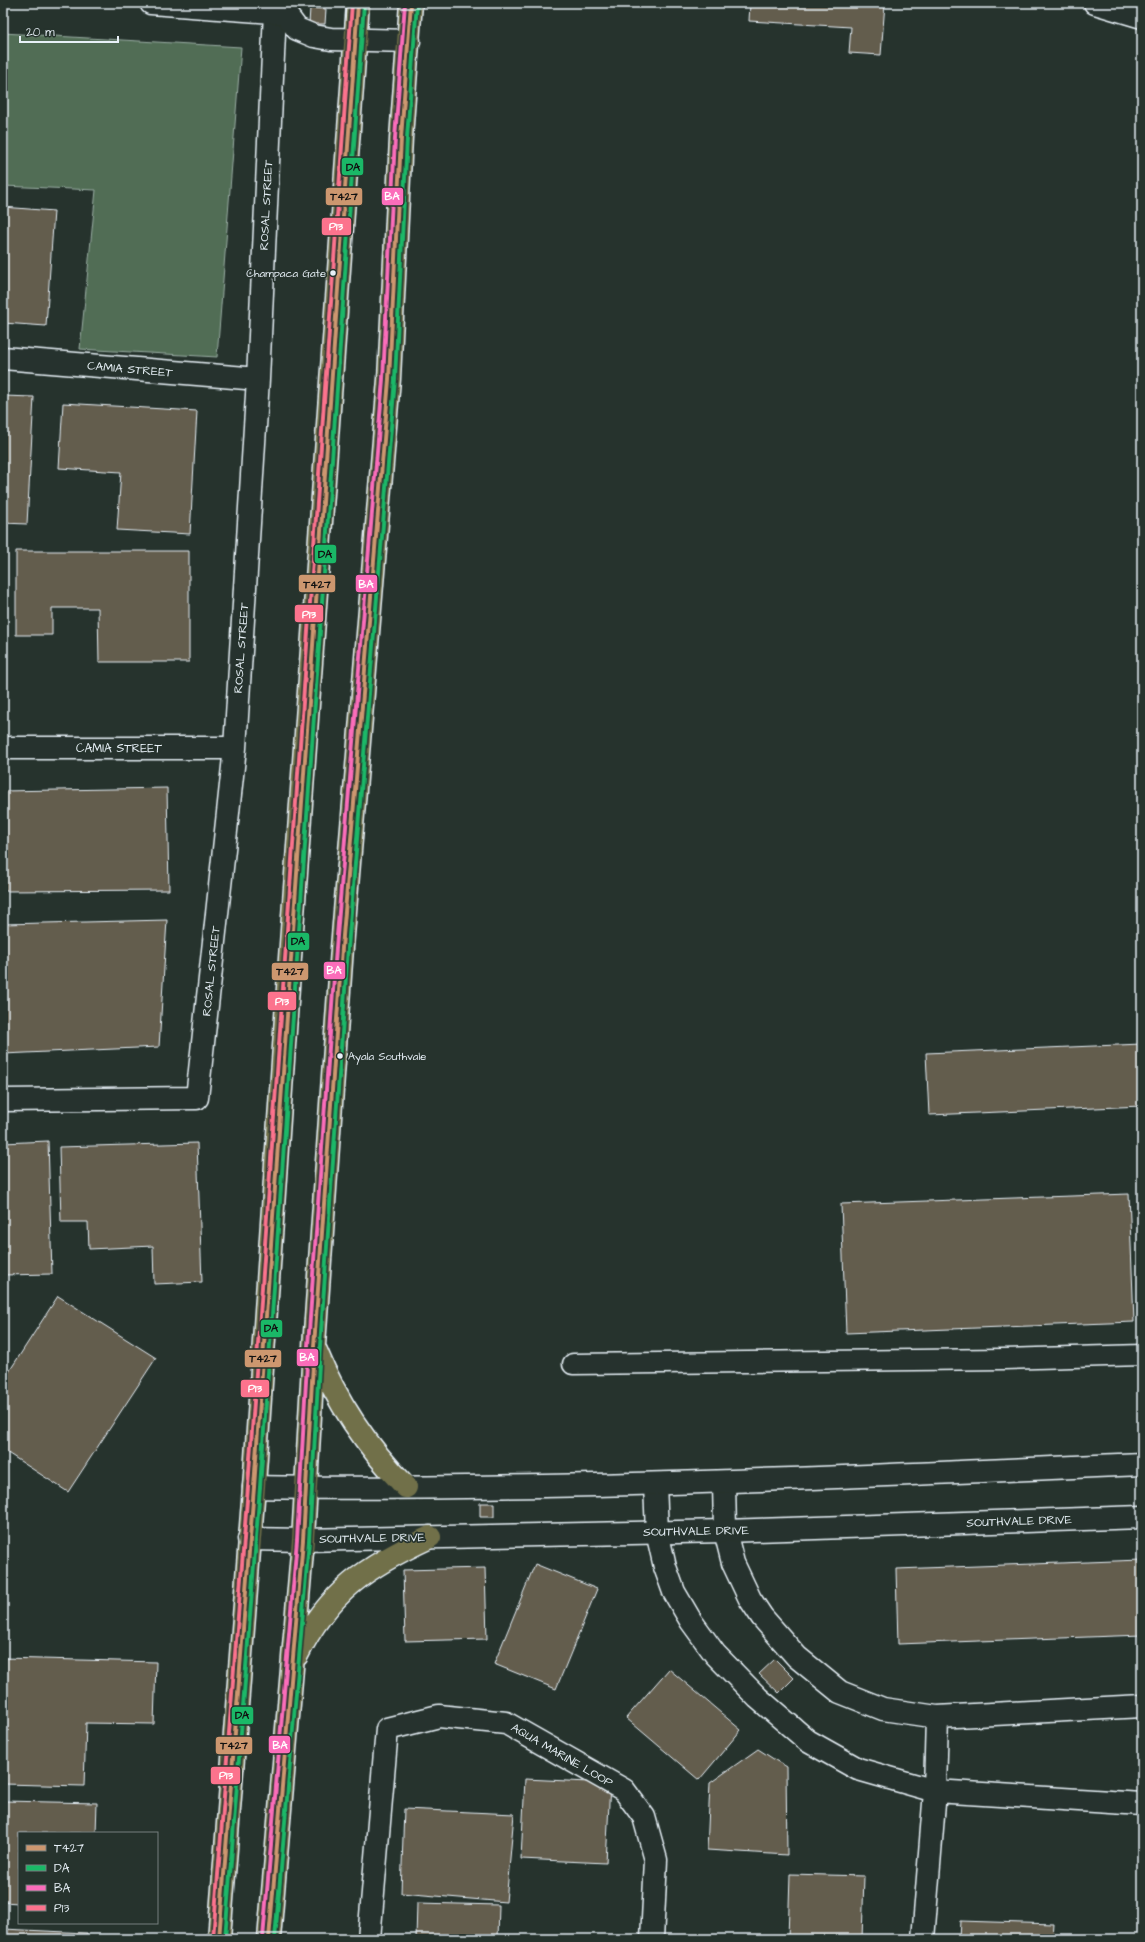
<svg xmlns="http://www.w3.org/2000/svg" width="1145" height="1942" font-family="'Architects Daughter',sans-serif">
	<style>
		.green { fill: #516d55; stroke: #9cafa6 }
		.building { fill: #645d4e; stroke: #e8f1f8 }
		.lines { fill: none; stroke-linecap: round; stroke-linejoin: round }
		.lane-casing { stroke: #e8f1f8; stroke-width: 23 }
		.street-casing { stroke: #e8f1f8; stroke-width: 25 }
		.secondary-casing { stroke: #e8f1f8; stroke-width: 25 }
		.primary-casing { stroke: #e8f1f8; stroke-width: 25 }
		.lane { stroke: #26332d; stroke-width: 20 }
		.street { stroke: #26332d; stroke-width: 22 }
		.secondary { stroke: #26332d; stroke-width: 22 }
		.primary { stroke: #71704a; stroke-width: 22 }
		.bus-1-casing { stroke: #26332d; stroke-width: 7 }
		.bus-2-casing { stroke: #26332d; stroke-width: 7 }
		.bus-3-casing { stroke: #26332d; stroke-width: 7 }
		.bus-4-casing { stroke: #26332d; stroke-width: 7 }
		.bus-1 { stroke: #cd976f; stroke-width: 4 }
		.bus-2 { stroke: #1ab867; stroke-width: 4 }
		.bus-3 { stroke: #fb6dba; stroke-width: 4 }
		.bus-4 { stroke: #fc738d; stroke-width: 4 }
		.bus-dot { fill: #e8f1f8; stroke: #26332d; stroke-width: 1.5 }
		.labels { text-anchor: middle; stroke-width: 3.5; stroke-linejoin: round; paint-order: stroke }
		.bus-label { font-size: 11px; fill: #e8f1f8; stroke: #26332d; text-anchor: end }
		.street-label { font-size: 12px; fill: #e8f1f8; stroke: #26332d }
		.line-badge { stroke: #26332d; stroke-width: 1.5 }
		.badge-label { font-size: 11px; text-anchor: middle; font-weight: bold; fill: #fff }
		.pale-badge-label { font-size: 11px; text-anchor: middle; font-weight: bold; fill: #111 }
	</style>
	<rect width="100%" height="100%" fill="#26332d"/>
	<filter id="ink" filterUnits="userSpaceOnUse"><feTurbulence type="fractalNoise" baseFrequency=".025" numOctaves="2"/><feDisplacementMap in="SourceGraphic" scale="8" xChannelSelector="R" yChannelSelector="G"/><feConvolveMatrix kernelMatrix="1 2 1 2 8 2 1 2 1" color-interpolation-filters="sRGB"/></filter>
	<g filter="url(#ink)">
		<path class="green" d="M 3,33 L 241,47 L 217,357 L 80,349 L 96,190 L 3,186 Z"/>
		<path class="building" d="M 750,3 L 885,3 L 881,55 L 849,53 L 851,27 L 749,21 Z
			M 310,8 L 326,9 L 325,24 L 309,24 Z
			M 3,207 L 54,211 L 46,326 L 3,323 Z
			M 3,396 L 34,397 L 27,524 L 3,523 Z
			M 63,403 L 197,411 L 190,534 L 117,530 L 121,472 L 59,468 Z
			M 16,551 L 189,551 L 189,662 L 99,662 L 98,608 L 52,608 L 52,635 L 16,635 Z
			M 3,625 L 6,669 L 3,669 Z
			M 167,788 L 169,890 L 5,891 L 3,791 Z
			M 167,920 L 159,1047 L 3,1054 L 3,924 Z
			M 1142,1044 L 1142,1106 L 929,1115 L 926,1053 Z
			M 48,1141 L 52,1274 L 3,1275 L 3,1143 Z
			M 197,1143 L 202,1282 L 154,1284 L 153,1246 L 89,1249 L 88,1222 L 61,1222 L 59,1147 Z
			M 1129,1194 L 1134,1322 L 846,1333 L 841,1204 Z
			M 58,1296 L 156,1358 L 68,1492 L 3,1450 L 3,1381 Z
			M 480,1503 L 494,1503 L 494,1517 L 480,1517 Z
			M 1142,1560 L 1142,1635 L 898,1644 L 896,1569 Z
			M 535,1564 L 597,1589 L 556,1689 L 494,1664 Z
			M 485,1568 L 487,1639 L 405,1641 L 403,1570 Z
			M 3,1658 L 156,1662 L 154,1724 L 86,1723 L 84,1786 L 3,1784 Z
			M 775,1659 L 794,1678 L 779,1693 L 759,1674 Z
			M 669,1669 L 741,1730 L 699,1780 L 626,1718 Z
			M 758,1749 L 786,1767 L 787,1855 L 707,1850 L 710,1783 Z
			M 525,1779 L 610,1783 L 606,1863 L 521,1859 Z
			M 3,1801 L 97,1803 L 96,1833 L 19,1833 L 19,1903 L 3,1902 Z
			M 404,1809 L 514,1814 L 506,1902 L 401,1893 Z
			M 790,1874 L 864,1876 L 862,1939 L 788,1939 Z
			M 417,1903 L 499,1905 L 498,1939 L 416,1939 Z
			M 960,1921 L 1054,1924 L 1053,1939 L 959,1939 Z
			M 3,1929 L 87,1933 L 87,1939 L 3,1939 Z
			M 1066,1937 L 1142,1938 L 1142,1939 L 1066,1939 Z"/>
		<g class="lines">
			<defs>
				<path id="lane" d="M 573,1364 L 1004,1359 L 1142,1355"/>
				<path id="street" d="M 1095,3 L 1142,17
					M 3,358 L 258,379
					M 3,748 L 235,748
					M 3,1100 L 197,1098 L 235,748 L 258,379 L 275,12 L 278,3
					M 724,1482 L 725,1531 L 733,1563 L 750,1599 L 762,1617 L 797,1657 L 840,1692 L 883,1709 L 937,1717 L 1142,1706
					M 655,1484 L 657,1532 L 665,1567 L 674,1592 L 691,1621 L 715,1654 L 758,1698 L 808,1741 L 858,1769 L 935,1791 L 1142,1804
					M 369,1939 L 387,1729 L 439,1716 L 506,1723 L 624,1790 L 644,1817 L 656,1860 L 652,1939
					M 923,1939 L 935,1791 L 937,1717"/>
				<path id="secondary" d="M 151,3 L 285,13
					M 285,13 L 297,29 L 314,36 L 331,39 L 409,41
					M 254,1487 C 351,1489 448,1487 544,1486 C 744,1482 943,1473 1142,1464
					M 249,1539 L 303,1540 L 725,1531 L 1142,1517"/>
				<path id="primary" d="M 316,1351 C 337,1403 367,1447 406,1487
					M 297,1655 C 328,1592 367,1566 430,1537
					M 219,1939 L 254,1487 L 290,958 L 358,3
					M 269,1939 L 303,1540 L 314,1346 L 342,948 L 389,379 L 401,138 L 411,3"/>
			</defs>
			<use href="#lane" class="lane-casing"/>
			<use href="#street" class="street-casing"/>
			<use href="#secondary" class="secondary-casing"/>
			<use href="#primary" class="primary-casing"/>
			<use href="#lane" class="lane"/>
			<use href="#street" class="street"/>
			<use href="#secondary" class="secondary"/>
			<use href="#primary" class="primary"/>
			<defs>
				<path id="bus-1" d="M 219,1939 L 254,1487 L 358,3
					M 269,1939 L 303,1540 L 314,1346 L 342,948 L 389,379 L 401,138 L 411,3"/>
				<path id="bus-2" d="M 225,1939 L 260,1487 L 364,3
					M 275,1939 L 309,1541 L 320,1346 L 348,948 L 395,379 L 407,138 L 417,3"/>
				<path id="bus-3" d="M 263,1938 L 297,1540 L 308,1346 L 336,948 L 383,379 L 395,138 L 405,3"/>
				<path id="bus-4" d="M 213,1939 L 248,1487 L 352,3"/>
			</defs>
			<use href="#bus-1" class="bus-1-casing"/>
			<use href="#bus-2" class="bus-2-casing"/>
			<use href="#bus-3" class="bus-3-casing"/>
			<use href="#bus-4" class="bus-4-casing"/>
			<use href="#bus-1" class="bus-1"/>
			<use href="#bus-2" class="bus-2"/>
			<use href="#bus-3" class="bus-3"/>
			<use href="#bus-4" class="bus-4"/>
		</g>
	</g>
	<g class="bus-dot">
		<circle cx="333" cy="273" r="3.5"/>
		<circle cx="340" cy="1056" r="3.5"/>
	</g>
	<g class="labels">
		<g class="bus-label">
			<text x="326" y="277">Champaca Gate</text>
			<text x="348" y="1060" text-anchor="start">Ayala Southvale</text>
		</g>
		<g class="street-label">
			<text transform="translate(266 205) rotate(-87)" y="4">ROSAL STREET</text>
			<text transform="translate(130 369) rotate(5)" y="4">CAMIA STREET</text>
			<text transform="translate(241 648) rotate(-86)" y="4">ROSAL STREET</text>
			<text x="119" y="752">CAMIA STREET</text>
			<text transform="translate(211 971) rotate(-84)" y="4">ROSAL STREET</text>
			<text transform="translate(1019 1521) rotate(-2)" y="4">SOUTHVALE DRIVE</text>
			<text transform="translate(696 1531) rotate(-1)" y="4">SOUTHVALE DRIVE</text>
			<text transform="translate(372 1538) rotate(-1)" y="4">SOUTHVALE DRIVE</text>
			<text transform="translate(562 1755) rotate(30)" y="4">AQUA MARINE LOOP</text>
		</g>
	</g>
	<g class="line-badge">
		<rect x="341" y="157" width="23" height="19" rx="4" fill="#1ab867"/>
		<rect x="381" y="187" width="23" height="19" rx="4" fill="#fb6dba"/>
		<rect x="325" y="187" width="38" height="19" rx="4" fill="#cd976f"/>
		<rect x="321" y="217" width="31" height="19" rx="4" fill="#fc738d"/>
		<rect x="314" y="544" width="23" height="20" rx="4" fill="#1ab867"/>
		<rect x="355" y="574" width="23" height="19" rx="4" fill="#fb6dba"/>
		<rect x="298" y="574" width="38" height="19" rx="4" fill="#cd976f"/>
		<rect x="294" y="604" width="30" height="19" rx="4" fill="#fc738d"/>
		<rect x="287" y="932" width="23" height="19" rx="4" fill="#1ab867"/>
		<rect x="323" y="961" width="23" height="19" rx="4" fill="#fb6dba"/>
		<rect x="271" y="962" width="38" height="19" rx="4" fill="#cd976f"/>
		<rect x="267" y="991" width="30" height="20" rx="4" fill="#fc738d"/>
		<rect x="260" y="1319" width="23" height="19" rx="4" fill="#1ab867"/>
		<rect x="296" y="1348" width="23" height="19" rx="4" fill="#fb6dba"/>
		<rect x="244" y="1349" width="38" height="19" rx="4" fill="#cd976f"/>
		<rect x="240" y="1379" width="30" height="19" rx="4" fill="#fc738d"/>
		<rect x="231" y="1706" width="23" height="19" rx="4" fill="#1ab867"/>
		<rect x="268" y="1735" width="23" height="19" rx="4" fill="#fb6dba"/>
		<rect x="215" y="1736" width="38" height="19" rx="4" fill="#cd976f"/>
		<rect x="210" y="1766" width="31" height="19" rx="4" fill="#fc738d"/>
	</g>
	<g class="badge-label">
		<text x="392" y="200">BA</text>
		<text x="336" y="230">P13</text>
		<text x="366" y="588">BA</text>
		<text x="309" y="618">P13</text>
		<text x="334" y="974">BA</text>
		<text x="282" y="1005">P13</text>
		<text x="307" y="1361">BA</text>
		<text x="255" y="1392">P13</text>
		<text x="280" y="1749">BA</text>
		<text x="226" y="1779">P13</text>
	</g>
	<g class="pale-badge-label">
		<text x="353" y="171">DA</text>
		<text x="344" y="200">T427</text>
		<text x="325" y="558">DA</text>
		<text x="317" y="588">T427</text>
		<text x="298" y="945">DA</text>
		<text x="290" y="975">T427</text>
		<text x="271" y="1332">DA</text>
		<text x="263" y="1362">T427</text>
		<text x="242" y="1719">DA</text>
		<text x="234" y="1749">T427</text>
	</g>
	<rect width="1145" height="1942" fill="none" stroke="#26332d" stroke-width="16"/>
	<rect x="8" y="8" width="1129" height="1926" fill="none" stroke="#e8f1f8" stroke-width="1.5" filter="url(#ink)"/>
	<rect x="18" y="1832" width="140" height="92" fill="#26332d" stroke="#747f7e"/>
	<rect x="26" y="1845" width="20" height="6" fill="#cd976f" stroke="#747f7e"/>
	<text x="54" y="1852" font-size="12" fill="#e8f1f8">T427</text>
	<rect x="26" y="1865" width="20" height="6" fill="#1ab867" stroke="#747f7e"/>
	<text x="54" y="1872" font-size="12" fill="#e8f1f8">DA</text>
	<rect x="26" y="1885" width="20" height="6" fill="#fb6dba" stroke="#747f7e"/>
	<text x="54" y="1892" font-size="12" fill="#e8f1f8">BA</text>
	<rect x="26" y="1905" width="20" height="6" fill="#fc738d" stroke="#747f7e"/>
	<text x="54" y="1912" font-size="12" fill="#e8f1f8">P13</text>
	<path d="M20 36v6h98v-6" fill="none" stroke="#e8f1f8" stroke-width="2"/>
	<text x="26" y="36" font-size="12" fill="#e8f1f8" stroke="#26332d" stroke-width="3" paint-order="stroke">20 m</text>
</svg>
